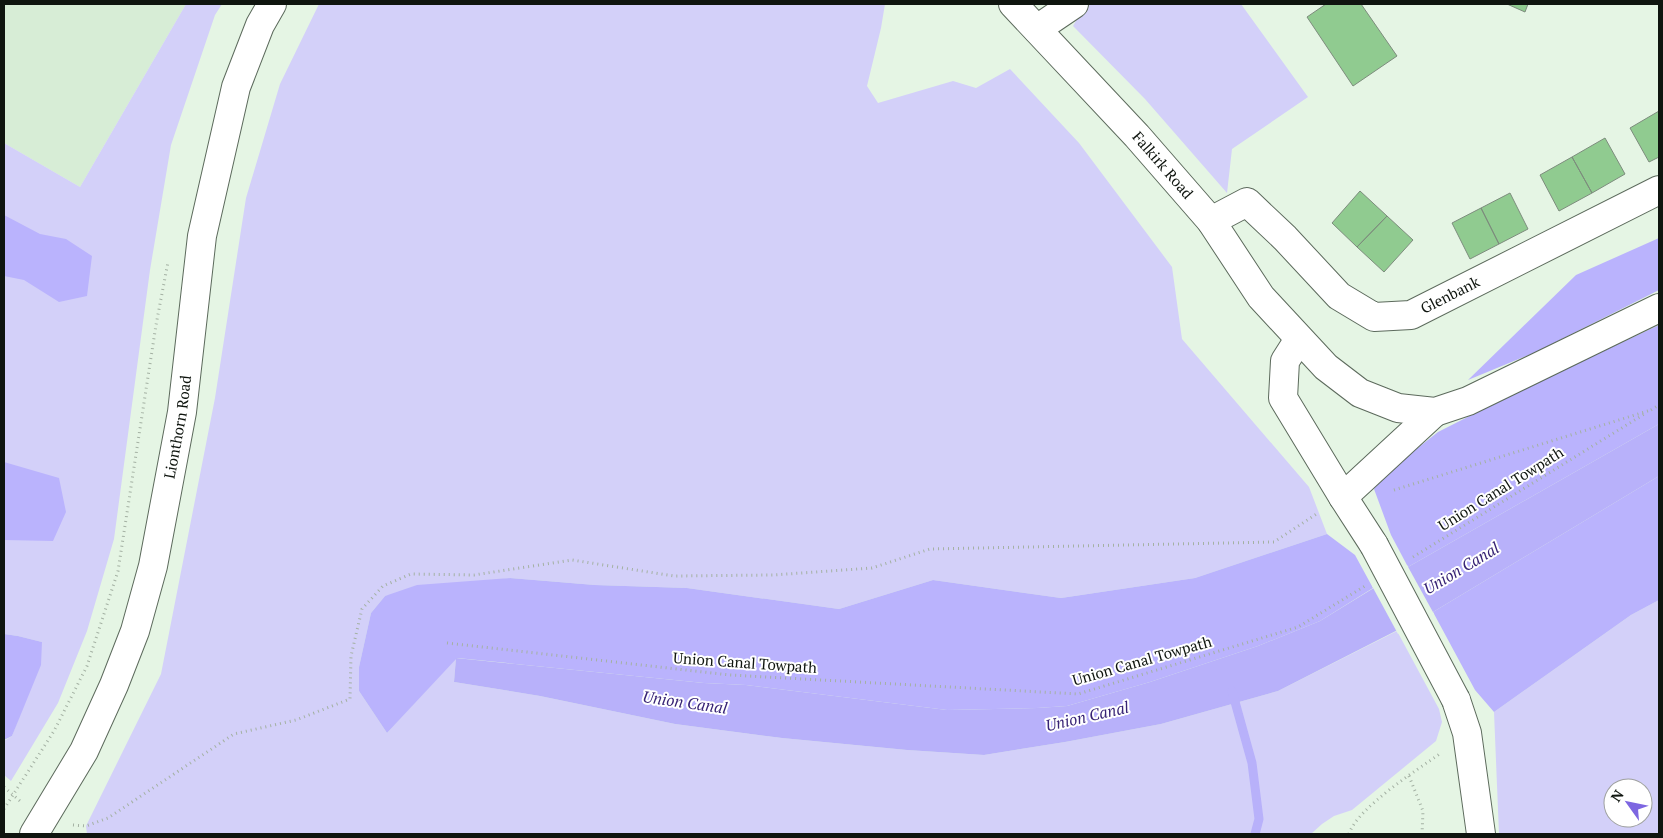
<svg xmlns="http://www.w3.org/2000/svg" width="1663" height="838" font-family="'PT Serif',serif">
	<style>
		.built { fill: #d7edd6 }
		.green { fill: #d3d0f9; fill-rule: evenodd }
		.forest { fill: #bab3fd }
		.water { fill: #b8b1fa }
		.pier { fill: #e5f5e4 }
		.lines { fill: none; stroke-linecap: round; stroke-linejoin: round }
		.stream { stroke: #b8b1fa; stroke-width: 9 }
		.building { fill: #90cb90; stroke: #7d8c7d }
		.street-casing { stroke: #5c6a5c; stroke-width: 30 }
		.secondary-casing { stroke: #5c6a5c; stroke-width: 30 }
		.path { stroke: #a4b1a3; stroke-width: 3; stroke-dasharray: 1 4; stroke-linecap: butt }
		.street { stroke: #fff; stroke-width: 28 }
		.secondary { stroke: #fff; stroke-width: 28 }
		.street-bridge-casing { stroke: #5c6a5c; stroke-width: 30; stroke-linecap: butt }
		.street-bridge { stroke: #fff; stroke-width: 28 }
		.labels { text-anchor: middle; stroke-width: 4; stroke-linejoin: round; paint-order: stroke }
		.street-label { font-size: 15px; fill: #0f150f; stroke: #fff }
		.water-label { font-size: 16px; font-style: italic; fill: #372375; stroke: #fff }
	</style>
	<rect width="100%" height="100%" fill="#e5f5e4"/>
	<path class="built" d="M 4,4 L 186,4 L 80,187 L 4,143 Z"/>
	<path class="green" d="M 186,4 L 222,4 L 215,15 L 171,145 L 150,270 L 114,539 L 87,631 L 58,703 L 11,781 L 4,775 L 4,741 L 12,736 L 24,704 L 42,642 L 18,636 L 4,634 L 4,143 L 80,187 Z
		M 319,4 L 885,4 L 881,28 L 867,86 L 878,103 L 953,81 L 976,88 L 1010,69 L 1079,143 L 1172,267 L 1182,339 L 1309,487 L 1327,534 L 1195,578 L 1061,598 L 933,580 L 839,609 L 687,588 L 595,585 L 510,578 L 385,596 L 371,613 L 359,667 L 359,691 L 387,733 L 456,658 L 454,682 L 540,696 L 675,724 L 782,738 L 907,750 L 984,755 L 1065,742 L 1161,724 L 1278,691 L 1397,631 L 1439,709 L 1442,722 L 1436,741 L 1352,810 L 1334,816 L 1322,824 L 1311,834 L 87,834 L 86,826 L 161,674 L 215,398 L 246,198 L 280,84 Z
		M 1091,4 L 1241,4 L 1308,97 L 1232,149 L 1227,193 L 1145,99 L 1073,26 L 1083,9 Z
		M 1659,600 L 1659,834 L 1499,834 L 1494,712 L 1631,615 ZM 1613,788 L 1643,788 L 1643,818 L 1613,818 Z"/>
	<path class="forest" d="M 4,215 L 40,234 L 66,239 L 92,256 L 87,296 L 59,302 L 24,280 L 4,276 Z
		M 1659,238 L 1659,290 L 1536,352 L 1468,380 L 1576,275 Z
		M 1659,325 L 1659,424 L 1408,567 L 1391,535 L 1374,489 L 1381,477 L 1438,432 L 1525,388 Z
		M 4,462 L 59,478 L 66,512 L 53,541 L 4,540 Z
		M 1659,476 L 1659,600 L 1631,615 L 1494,712 L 1475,690 L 1433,612 Z
		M 1327,534 L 1355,555 L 1373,588 L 1320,621 L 1258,646 L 1150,682 L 1067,706 L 1037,708 L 947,710 L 746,685 L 704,683 L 457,658 L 387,733 L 359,691 L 359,667 L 371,613 L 385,596 L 417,585 L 510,578 L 595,585 L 687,588 L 839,609 L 933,580 L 1061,598 L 1195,578 Z
		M 4,634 L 18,636 L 42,642 L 41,665 L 12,736 L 4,740 Z"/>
	<path class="water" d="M 1659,424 L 1659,476 L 1433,612 L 1278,691 L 1161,724 L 1065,742 L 984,755 L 907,750 L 782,738 L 675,724 L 540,696 L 454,682 L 456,658 L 704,683 L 746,685 L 947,710 L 1037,708 L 1067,706 L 1150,682 L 1258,646 L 1320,621 L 1408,567 Z"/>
	<path class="pier" d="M 1407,565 L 1434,614 L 1398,634 L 1372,586 Z"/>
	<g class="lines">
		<path class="stream" d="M 1232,691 L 1252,763 L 1259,819 L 1255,834"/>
	</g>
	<path class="building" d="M 1326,4 L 1361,4 L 1397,56 L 1353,86 L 1307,17 Z
		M 1507,4 L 1528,4 L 1525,12 Z
		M 1659,111 L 1659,157 L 1649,162 L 1630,128 Z
		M 1605,138 L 1625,174 L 1592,193 L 1572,157 Z
		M 1572,157 L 1592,193 L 1559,211 L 1540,175 Z
		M 1360,191 L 1387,216 L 1357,247 L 1332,223 Z
		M 1510,193 L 1528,229 L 1499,244 L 1481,208 Z
		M 1481,208 L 1499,244 L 1470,259 L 1452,223 Z
		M 1387,216 L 1413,240 L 1384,272 L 1357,247 Z"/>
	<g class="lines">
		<defs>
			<g id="street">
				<path d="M 1037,29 L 1074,4"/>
				<path id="s1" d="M 1211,221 L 1247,202 L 1285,238 L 1339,296 L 1374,317 L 1411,315 L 1659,190"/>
				<path d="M 1299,339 L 1285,361 L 1283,398 L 1343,497 L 1374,545"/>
				<path d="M 1343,497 L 1435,412"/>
				<path d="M 1456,700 L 1467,733 L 1481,834"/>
			</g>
			<g id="secondary">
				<path id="s2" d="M 1013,4 L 1137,136 L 1211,221 L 1261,297 L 1326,367 L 1360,393 L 1398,408 L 1435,412 L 1468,401 L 1659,308"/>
				<path id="s3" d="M 34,834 L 84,751 L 114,685 L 135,631 L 153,566 L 182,412 L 202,236 L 236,87 L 260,25 L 272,4"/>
			</g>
		</defs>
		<use href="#street" class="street-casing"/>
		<use href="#secondary" class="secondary-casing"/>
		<path class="path" d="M 1651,410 L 1659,405
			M 1394,490 L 1651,410
			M 1413,557 L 1646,413
			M 447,643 L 730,675 L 1078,694 L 1298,627 L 1365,586
			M 1409,776 L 1423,811 L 1422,834
			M 4,787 L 20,801
			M 4,809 L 54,731 L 87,666 L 118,571 L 156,325 L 168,262
			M 73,825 L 86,826 L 108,818 L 234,734 L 296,720 L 350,699 L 351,656 L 362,609 L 383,586 L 411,574 L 474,575 L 572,560 L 674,576 L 773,575 L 872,568 L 930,549 L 1274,542 L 1318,513
			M 1349,834 C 1357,808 1417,770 1441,753"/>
		<use href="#street" class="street"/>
		<use href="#secondary" class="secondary"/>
		<defs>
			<path id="street-bridge" d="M 1374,545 L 1456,700"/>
		</defs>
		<use href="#street-bridge" class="street-bridge-casing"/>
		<use href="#street-bridge" class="street-bridge"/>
	</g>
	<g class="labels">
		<g class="street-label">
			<text dy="5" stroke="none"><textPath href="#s2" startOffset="220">Falkirk Road</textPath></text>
			<text dy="5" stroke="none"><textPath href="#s1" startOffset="294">Glenbank</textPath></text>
			<text dy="5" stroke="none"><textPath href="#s3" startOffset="436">Lionthorn Road</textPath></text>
			<text transform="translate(1501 489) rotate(-32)" y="5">Union Canal Towpath</text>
			<text transform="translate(1142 661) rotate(-16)" y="5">Union Canal Towpath</text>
			<text transform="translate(745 663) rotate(4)" y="5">Union Canal Towpath</text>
		</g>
		<g class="water-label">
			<text transform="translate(1461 568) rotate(-31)" y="6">Union Canal</text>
			<text transform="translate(685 702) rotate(8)" y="6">Union Canal</text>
			<text transform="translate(1087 716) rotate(-13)" y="6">Union Canal</text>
		</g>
	</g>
	<rect width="1663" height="838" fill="none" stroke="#0f150f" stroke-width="10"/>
	<g transform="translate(1628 803) rotate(303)"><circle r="24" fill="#ffffff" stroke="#9fa19f"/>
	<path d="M0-4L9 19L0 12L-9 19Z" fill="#7d66e1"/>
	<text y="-8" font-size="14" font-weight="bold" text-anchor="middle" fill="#0f150f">N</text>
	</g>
</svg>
